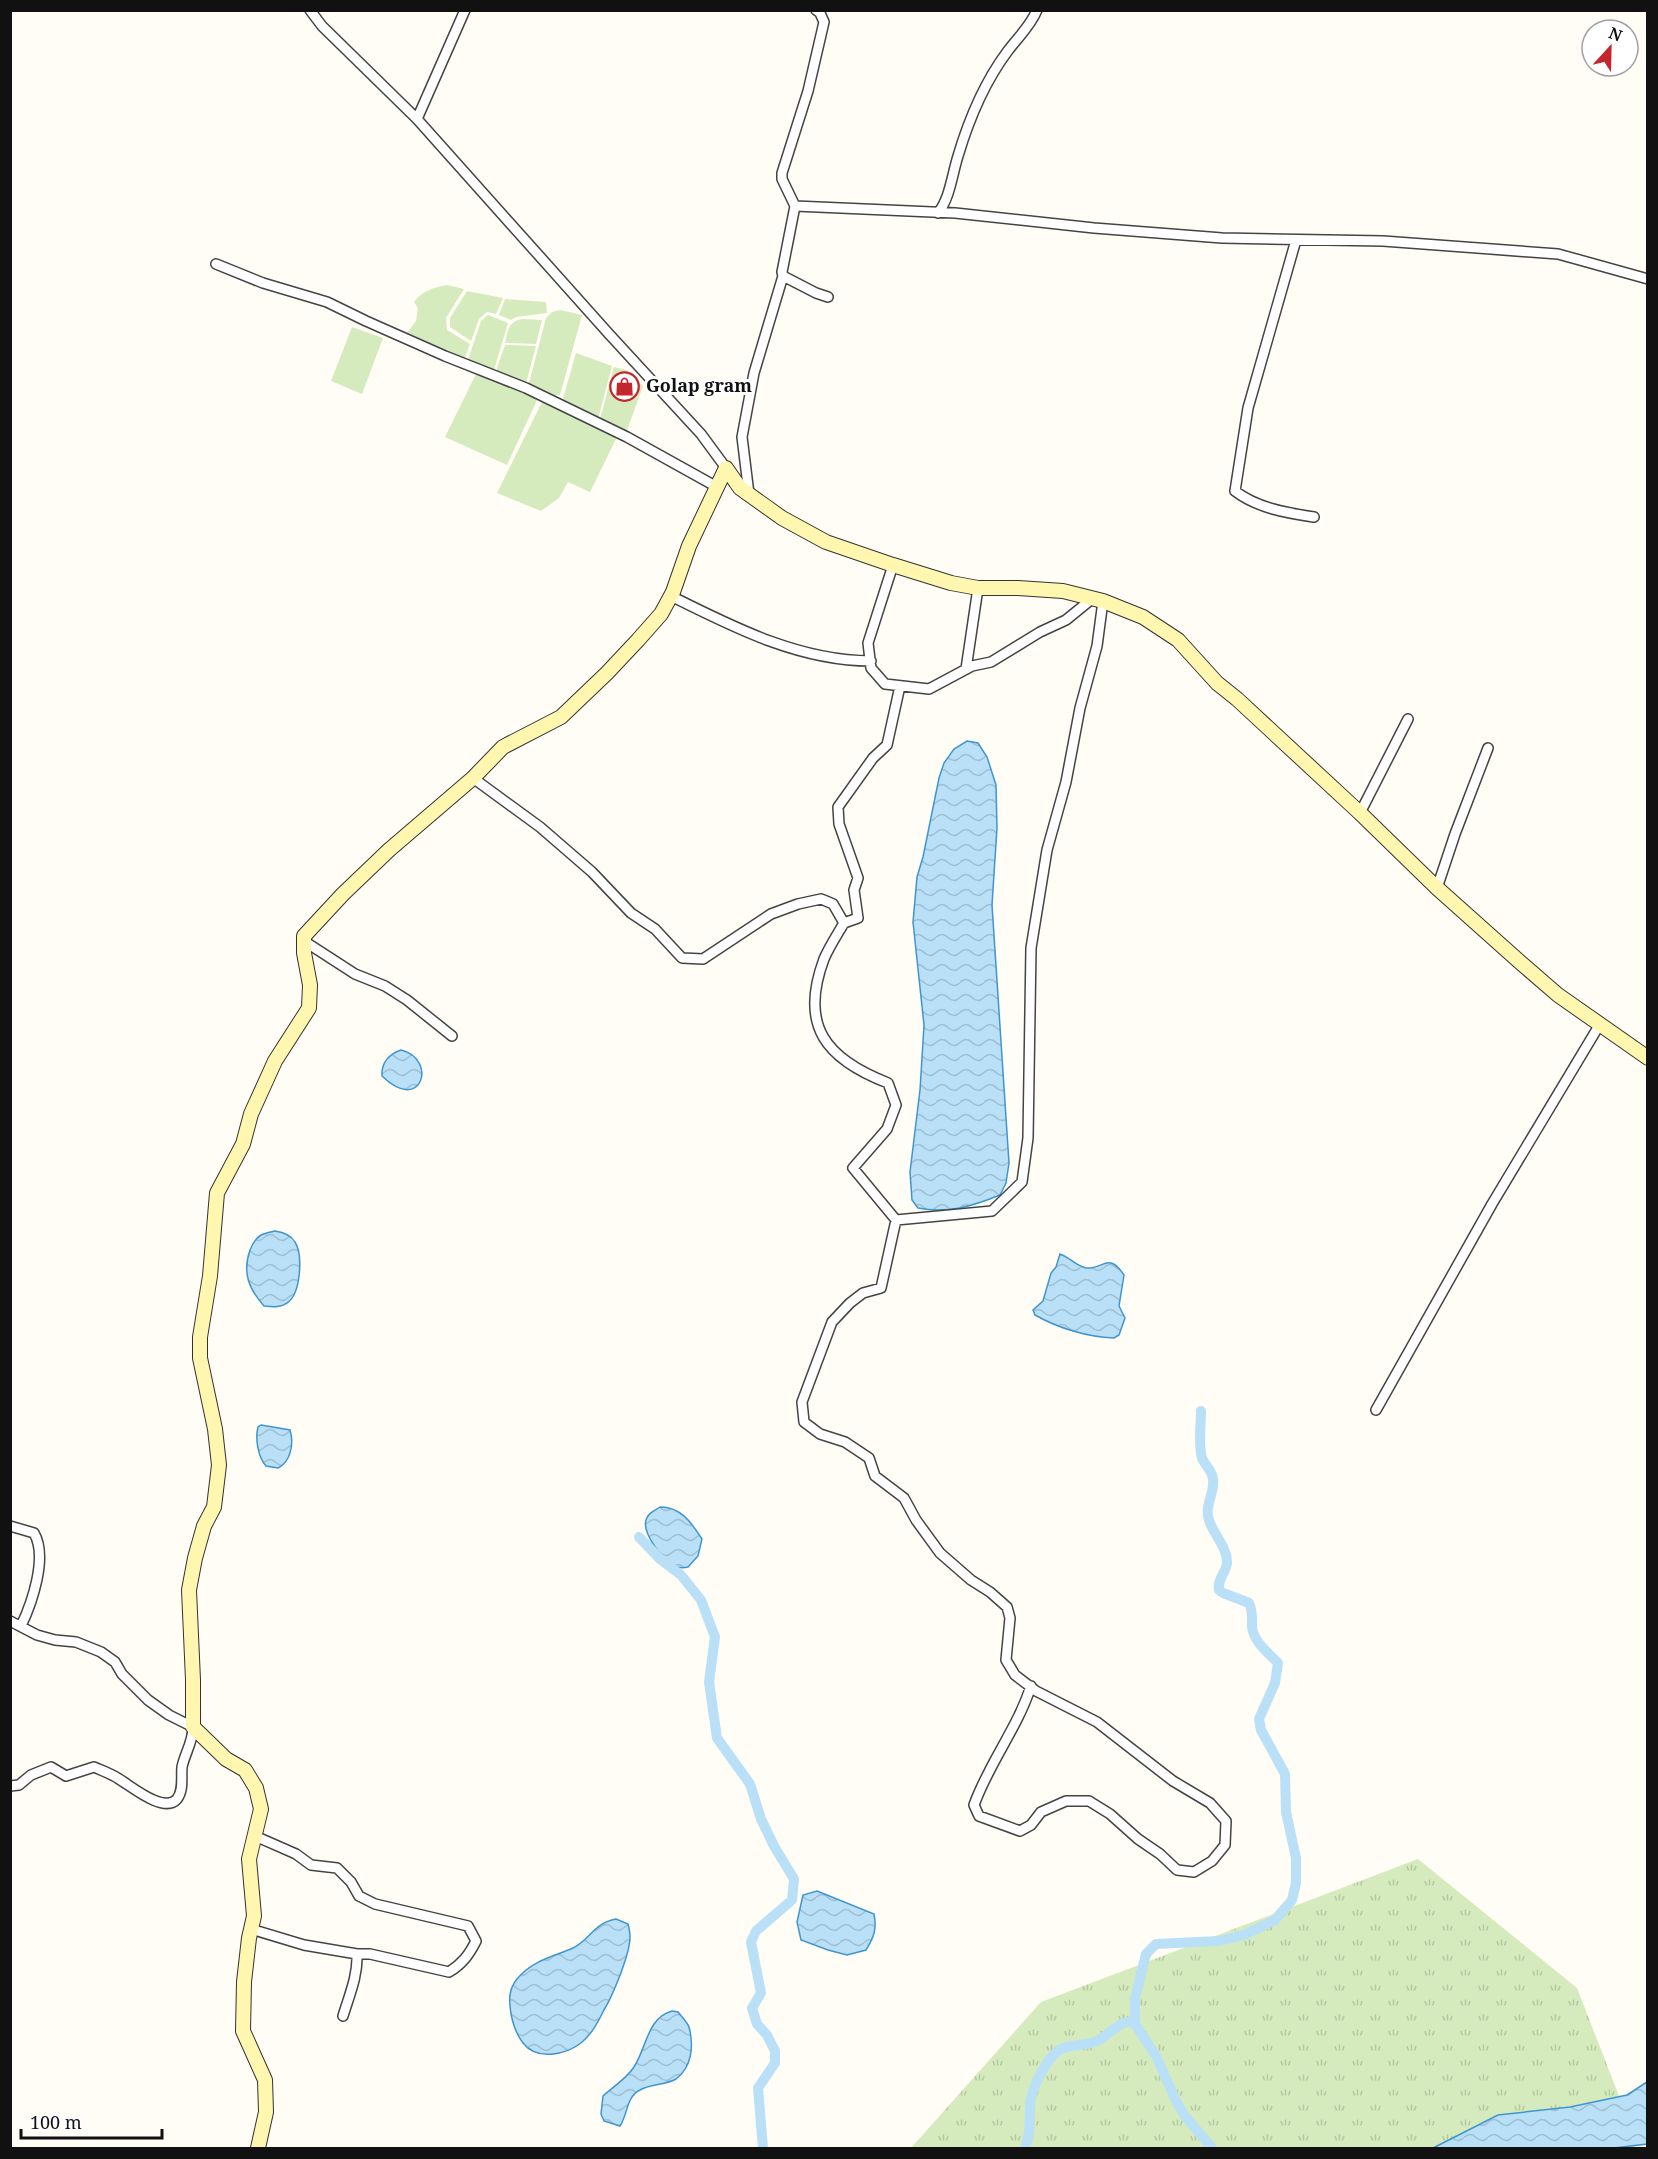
<svg xmlns="http://www.w3.org/2000/svg" width="1658" height="2159" font-family="'Noto Serif',serif">
	<style>
		.grass { fill: url(#grass-tufts) }
		.garden { fill: #d5ebbd }
		.water { fill: url(#water-waves); stroke: #3f96cf; stroke-width: 1.5 }
		.lines { fill: none; stroke-linecap: round; stroke-linejoin: round }
		.canal { stroke: #b9e0f7; stroke-width: 10 }
		.street-casing { stroke: #444; stroke-width: 12 }
		.secondary-casing { stroke: #333; stroke-width: 16 }
		.street { stroke: #fff; stroke-width: 9 }
		.secondary { stroke: #fff6b0; stroke-width: 14 }
		.labels { text-anchor: middle; stroke-width: 6; stroke-linejoin: round; paint-order: stroke }
		.poi-label { font-size: 18px; font-weight: bold; fill: #111; stroke: #fff; text-anchor: start }
	</style>
	<defs>
		<pattern id="grass-tufts" width="24" height="20" patternUnits="userSpaceOnUse" patternTransform="scale(1.5)"><rect width="24" height="20" fill="#d5ebbd"/><path d="M3 7l-1-3M5 7V3M7 7l1-3M15 17l-1-3M17 17v-4M19 17l1-3" fill="none" stroke="#b6c8a1"/></pattern>
		<pattern id="water-waves" width="16" height="10" patternUnits="userSpaceOnUse" patternTransform="scale(1.5)"><rect width="16" height="10" fill="#b9e0f7"/><path d="M0 5q4-4 8 0t8 0" fill="none" stroke="#9ebfd3"/></pattern>
	</defs>
	<rect width="100%" height="100%" fill="#fffdf5"/>
	<path class="grass" d="M 1418,1859 L 1577,1988 L 1633,2132 L 1635,2148 L 911,2148 L 1041,2002 Z"/>
	<path class="garden" d="M 447,285 L 464,289 L 446,318 L 447,330 L 470,344 L 464,360 L 406,334 L 416,321 L 418,308 L 414,302 C 423,290 433,288 447,285 Z
		M 467,291 L 503,298 L 496,314 L 487,312 L 479,319 L 471,341 L 450,327 L 450,318 Z
		M 505,299 L 546,302 L 547,313 L 516,317 L 511,320 L 499,315 Z
		M 560,310 L 582,315 L 560,395 L 554,395 L 529,383 L 546,318 L 552,312 Z
		M 488,315 L 508,323 L 494,370 L 468,360 L 481,321 Z
		M 523,319 L 542,320 L 536,344 L 505,343 C 508,331 508,321 523,319 Z
		M 352,327 L 383,338 L 362,394 L 331,381 Z
		M 505,345 L 536,346 L 526,383 L 496,371 Z
		M 576,353 L 612,366 L 598,419 L 562,402 Z
		M 614,367 L 626,370 L 643,386 L 626,433 L 600,419 Z
		M 477,372 L 538,398 L 507,465 L 445,437 Z
		M 542,402 L 617,437 L 590,492 L 568,482 L 559,498 L 541,511 L 497,493 Z"/>
	<path class="water" d="M 967,741 L 978,743 L 987,757 L 996,785 L 997,828 L 992,905 L 1009,1163 L 1006,1183 L 1000,1195 C 973,1206 947,1214 918,1208 L 912,1200 L 910,1172 L 920,1090 L 924,1025 L 913,922 L 917,877 L 923,857 L 939,778 L 944,763 L 954,749 Z
		M 401,1050 C 438,1059 422,1115 382,1076 C 381,1063 389,1054 401,1050 Z
		M 275,1231 C 282,1232 291,1235 295,1242 C 303,1255 301,1294 287,1303 C 280,1308 272,1307 264,1306 C 249,1289 242,1273 250,1250 C 252,1245 256,1238 261,1235 C 265,1233 271,1232 275,1231 Z
		M 1060,1254 C 1069,1257 1076,1266 1086,1268 C 1103,1270 1108,1251 1124,1275 L 1119,1306 L 1125,1318 L 1119,1335 L 1114,1338 C 1087,1337 1058,1328 1035,1315 L 1033,1310 L 1043,1301 L 1051,1273 L 1056,1267 Z
		M 261,1425 L 290,1430 C 294,1443 291,1462 278,1468 L 266,1466 C 258,1457 255,1439 258,1427 Z
		M 660,1507 C 681,1507 691,1522 702,1539 L 698,1556 L 688,1567 C 684,1568 679,1568 674,1566 C 663,1561 642,1533 646,1520 C 648,1513 654,1511 660,1507 Z
		M 817,1891 L 874,1914 C 877,1929 874,1937 866,1950 L 847,1955 L 828,1950 L 801,1940 L 797,1922 L 803,1895 Z
		M 616,1919 L 628,1924 C 629,1928 630,1933 630,1937 C 630,1954 613,1995 604,2010 C 598,2022 592,2034 581,2043 C 565,2055 537,2061 523,2043 C 516,2034 513,2024 511,2014 C 509,2001 508,1990 517,1979 C 532,1961 551,1957 571,1949 C 589,1942 593,1923 616,1919 Z
		M 672,2011 L 678,2012 C 682,2017 687,2022 689,2027 C 694,2046 692,2067 676,2079 C 666,2085 650,2084 640,2090 C 626,2097 628,2114 620,2126 L 604,2121 L 601,2114 L 603,2096 C 614,2086 626,2079 634,2067 C 647,2047 647,2018 672,2011 Z
		M 1647,2082 L 1647,2144 L 1614,2148 L 1433,2148 L 1498,2115 L 1570,2107 L 1627,2095 Z"/>
	<g class="lines">
		<path class="canal" d="M 1201,1411 C 1201,1426 1198,1444 1202,1458 C 1205,1466 1212,1470 1213,1479 C 1215,1494 1204,1505 1209,1520 C 1213,1534 1228,1548 1227,1563 C 1226,1573 1217,1579 1219,1590 L 1223,1593 L 1249,1603 C 1253,1611 1252,1618 1252,1627 C 1254,1643 1269,1653 1278,1663 L 1275,1683 L 1259,1719 L 1261,1730 L 1285,1774 L 1286,1812 L 1296,1858 L 1296,1883 L 1292,1900 L 1275,1920 L 1244,1935 L 1219,1941 L 1156,1944 L 1146,1954 L 1135,1998 L 1135,2024 L 1156,2056 L 1176,2101 L 1185,2116 L 1212,2148
			M 639,1537 L 660,1559 L 681,1575 L 701,1600 L 715,1637 L 709,1682 L 717,1738 L 750,1784 L 761,1819 L 774,1846 L 794,1879 L 792,1900 L 756,1931 L 751,1942 L 761,1993 L 752,2008 L 757,2024 L 767,2035 L 775,2051 L 775,2063 L 758,2088 L 763,2148
			M 1025,2148 C 1032,2132 1028,2115 1031,2098 C 1034,2084 1047,2058 1059,2050 C 1070,2043 1087,2047 1099,2040 C 1112,2033 1120,2019 1135,2022"/>
		<defs>
			<path id="street" d="M 310,10 L 322,26 L 417,119 L 609,334 L 701,434 L 726,468
				M 417,119 L 465,10
				M 795,206 L 782,179 L 782,173 L 808,91 L 824,22 L 820,13 L 816,10
				M 938,213 C 950,198 952,175 958,156 C 969,119 984,83 1007,52 C 1018,37 1030,27 1037,10
				M 1296,240 L 1248,408 L 1235,491 C 1257,508 1287,513 1314,517
				M 216,264 L 263,283 L 327,302 L 366,321 L 445,356 L 526,388 L 627,437 L 717,487
				M 828,297 L 816,293 L 783,276 L 782,272 L 795,206 L 955,213 L 1094,228 L 1222,238 L 1383,241 L 1558,254 L 1648,279
				M 749,494 L 742,437 L 754,373 L 783,276
				M 893,565 L 868,643 L 871,668 L 885,684 L 929,689 L 972,666 L 991,662 L 1040,632 L 1066,620 L 1093,598
				M 671,596 C 733,627 799,661 871,661
				M 966,669 L 978,588
				M 473,778 L 540,827 L 592,872 L 631,913 L 655,929 L 682,958 L 703,959 L 771,914 L 798,904 L 821,899 L 826,901 L 833,904 L 844,923 C 837,935 829,947 824,959 C 799,1026 826,1059 888,1083 L 896,1105 L 887,1129 L 853,1168 L 896,1220
				M 1360,813 L 1408,719
				M 1437,888 L 1455,834 L 1488,748
				M 844,923 L 858,918 L 854,890 L 858,878 L 839,824 L 838,807 L 873,758 L 887,745 L 900,686
				M 304,941 L 355,974 L 385,986 L 407,1000 L 452,1036
				M 1376,1410 L 1492,1204 L 1600,1024
				M 10,1526 L 34,1533 C 48,1557 32,1603 21,1626
				M 10,1621 L 37,1635 L 55,1640 L 76,1642 L 101,1652 L 115,1662 L 122,1674 L 148,1700 L 169,1715 L 193,1727 C 193,1742 185,1753 182,1767 C 181,1777 184,1790 177,1799 C 164,1814 131,1786 119,1779 C 112,1774 103,1771 94,1767 L 66,1776 L 51,1767 L 31,1775 L 19,1785 L 10,1786
				M 1031,1686 C 1017,1729 989,1763 974,1805 L 979,1816 L 1020,1831 L 1031,1825 L 1041,1812 L 1066,1801 L 1089,1801 L 1110,1814 L 1138,1839 L 1160,1854 L 1177,1870 L 1194,1872 L 1212,1861 L 1225,1845 L 1226,1821 L 1210,1803 L 1173,1781 L 1097,1722 L 1036,1691 L 1015,1675 L 1006,1660 L 1010,1618 L 1007,1607 L 990,1592 L 971,1580 L 940,1553 L 916,1520 L 904,1498 L 875,1476 L 869,1458 L 845,1442 L 820,1434 L 804,1422 L 802,1402 L 832,1322 L 850,1303 L 863,1293 L 881,1288 L 896,1220 L 992,1211 L 1022,1182 L 1028,1138 L 1031,948 L 1047,850 L 1066,782 L 1080,708 L 1097,646 L 1103,601
				M 255,1836 L 296,1854 L 311,1865 L 337,1868 L 351,1882 L 359,1896 L 375,1904 L 468,1926 L 476,1941 C 469,1955 462,1964 449,1972 L 370,1954 L 357,1954
				M 251,1929 L 304,1945 L 357,1954 C 358,1976 349,1996 343,2016"/>
			<path id="secondary" d="M 258,2148 L 266,2112 L 265,2080 L 243,2031 L 244,1982 L 249,1938 L 254,1916 L 249,1859 L 261,1809 L 256,1788 L 245,1770 L 226,1759 L 193,1727 L 193,1680 L 189,1590 L 195,1558 L 204,1526 L 214,1507 L 219,1465 L 215,1429 L 200,1358 L 200,1337 L 210,1276 L 217,1193 L 243,1144 L 251,1114 L 275,1061 L 309,1008 L 310,985 L 304,953 L 304,936 L 343,894 L 389,850 L 473,778 L 503,747 L 561,717 L 607,673 L 638,640 L 661,614 L 673,592 L 689,546 L 726,468 L 740,488 L 782,518 L 826,542 L 893,565 L 951,583 L 978,588 L 1018,588 L 1063,591 L 1103,601 L 1143,617 L 1178,640 L 1217,683 L 1237,699 L 1360,813 L 1437,888 L 1521,963 L 1558,995 L 1648,1058"/>
		</defs>
		<use href="#street" class="street-casing"/>
		<use href="#secondary" class="secondary-casing"/>
		<use href="#street" class="street"/>
		<use href="#secondary" class="secondary"/>
	</g>
	<defs>
		<symbol id="shop-ring" viewBox="-11 -11 22 22"><circle r="9.5" fill="#fff" stroke="#c4262e" stroke-width="1.5"/><path d="M-5-2.5h2.3a2.7 3.5 0 0 1 5.4 0H5L5.5 6h-11ZM-1.5-2.5h3a1.5 2.3 0 0 0-3 0Z" fill="#c4262e"/></symbol>
	</defs>
	<g fill-rule="evenodd">
		<use href="#shop-ring" x="608" y="370" width="33" height="33"/>
	</g>
	<g class="labels">
		<g class="poi-label">
			<text x="646" y="392">Golap gram</text>
		</g>
	</g>
	<rect width="1658" height="2159" fill="none" stroke="#111111" stroke-width="24"/>
	<g transform="translate(1610 48) rotate(22)"><circle r="28" fill="#ffffff" stroke="#a0a0a0" stroke-width="1.5"/>
	<path d="M0-4.5L10 22L0 15L-10 22Z" fill="#c4262e"/>
	<text y="-9" font-size="16" font-weight="bold" text-anchor="middle" fill="#111111">N</text>
	</g>
	<path d="M21 2129v9h141v-9" fill="none" stroke="#111111" stroke-width="3"/>
	<text x="30" y="2129" font-size="18" fill="#111111" stroke="#ffffff" stroke-width="4.5" paint-order="stroke">100 m</text>
</svg>
